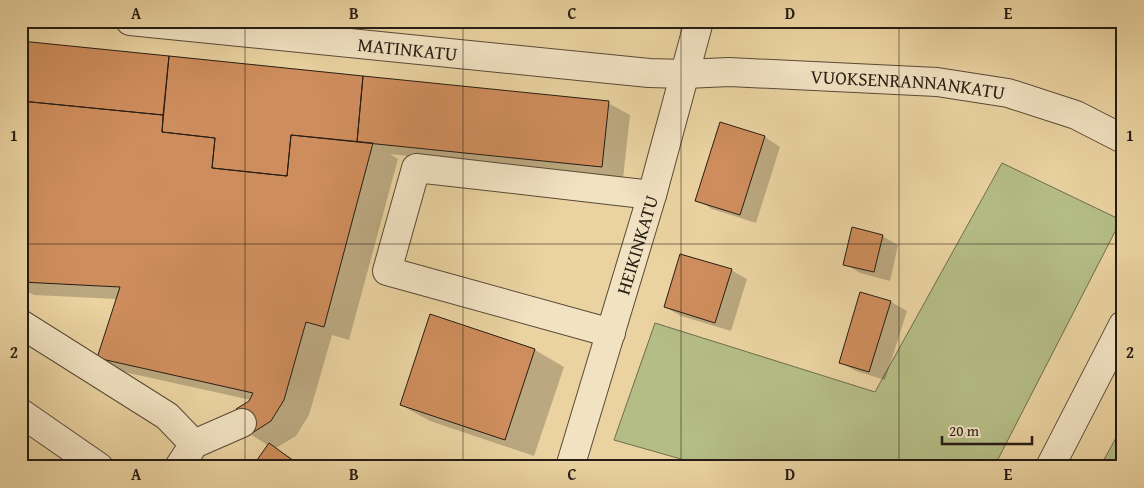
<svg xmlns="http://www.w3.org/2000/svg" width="1144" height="488" font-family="'Gentium Book Plus',serif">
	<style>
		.green { fill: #b5bd86; stroke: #6e6d4d }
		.shadow { fill: #0003 }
		.building { fill: #ce8d5c; stroke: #271d14 }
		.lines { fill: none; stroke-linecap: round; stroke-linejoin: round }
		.minor-casing { stroke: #584a37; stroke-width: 30 }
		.minor { stroke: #f1e2c2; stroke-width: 28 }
		.grid { fill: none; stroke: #271d14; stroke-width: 1; stroke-opacity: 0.55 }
		.labels { text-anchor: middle; stroke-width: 5; stroke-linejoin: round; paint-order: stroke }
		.street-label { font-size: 19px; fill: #271d14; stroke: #f1e2c2 }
		.neatline { fill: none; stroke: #271d14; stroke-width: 2 }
		.grid-label { font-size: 16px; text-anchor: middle; font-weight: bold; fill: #271d14 }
	</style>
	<rect width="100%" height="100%" fill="#ead3a1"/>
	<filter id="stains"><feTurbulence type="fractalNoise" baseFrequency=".004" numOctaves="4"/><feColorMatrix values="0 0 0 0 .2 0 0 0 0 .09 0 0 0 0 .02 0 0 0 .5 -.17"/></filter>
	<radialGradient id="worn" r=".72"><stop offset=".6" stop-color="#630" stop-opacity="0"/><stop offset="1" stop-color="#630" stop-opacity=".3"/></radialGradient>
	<path class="green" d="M 1002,163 L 1121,220 L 994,467 L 709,467 L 614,440 L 655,323 L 875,392 Z
		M 1123,425 L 1123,467 L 1100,467 Z"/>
	<path class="shadow" d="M 1068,21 L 1123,21 L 1123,29 Z
		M 21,43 L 608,103 L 630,115 L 623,179 L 390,154 L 398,159 L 349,340 L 332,335 L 309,415 L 296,436 L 276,448 L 305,467 L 253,467 L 269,446 L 250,434 L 251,400 L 124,372 L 98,358 L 117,299 L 34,295 L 21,288 Z
		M 721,123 L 765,137 L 780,147 L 756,223 L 712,209 L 697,200 Z
		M 882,236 L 898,245 L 890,281 L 860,273 L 845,264 Z
		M 731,270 L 747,279 L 731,331 L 681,316 L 665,307 Z
		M 861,293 L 891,302 L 907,311 L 885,380 L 856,371 L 840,362 Z
		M 431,316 L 535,350 L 564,367 L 534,456 L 430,421 L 401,405 Z"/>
	<path class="building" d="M 21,41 L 169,56 L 163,115 L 21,101 Z
		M 169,56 L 363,76 L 357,142 L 291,135 L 287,176 L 212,168 L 215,138 L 162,132 Z
		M 363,76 L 609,101 L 602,167 L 357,142 Z
		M 21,101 L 163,115 L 162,132 L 215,138 L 212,168 L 287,176 L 291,135 L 373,143 L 324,327 L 306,322 L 284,400 L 271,421 L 249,435 L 236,409 L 249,401 L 253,393 L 97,358 L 120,287 L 21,282 Z
		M 720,122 L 765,136 L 740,215 L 695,201 Z
		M 852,227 L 883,235 L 874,272 L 843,265 Z
		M 680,254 L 732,269 L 715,323 L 664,307 Z
		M 860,292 L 891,301 L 869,372 L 839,363 Z
		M 430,314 L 535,349 L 505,440 L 400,405 Z
		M 269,443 L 302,467 L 252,467 Z
		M 623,461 L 644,467 L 621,467 Z"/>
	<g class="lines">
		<defs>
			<g id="minor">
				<path id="s1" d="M 130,21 L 649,73 L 685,74 L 729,72 L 937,82 L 1008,93 L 1076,115 L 1123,139"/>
				<path d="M 21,324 L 167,416 L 194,444"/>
				<path d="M 611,333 L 387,271 L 416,168 L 652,195"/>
				<path d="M 21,413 L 99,467"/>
				<path d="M 179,467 L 194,444 L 242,423"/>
				<path id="s2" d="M 570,467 L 652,195 L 699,21"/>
				<path d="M 1050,467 L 1123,325"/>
			</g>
		</defs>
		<use href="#minor" class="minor-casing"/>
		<use href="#minor" class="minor"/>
	</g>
	<path class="grid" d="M 245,21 L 245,467M 463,21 L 463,467M 681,21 L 681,467M 899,21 L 899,467M 21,244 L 1123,244"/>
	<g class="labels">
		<g class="street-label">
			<text dy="7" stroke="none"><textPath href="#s1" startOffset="279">MATINKATU</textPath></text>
			<text dy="7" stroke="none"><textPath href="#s1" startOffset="781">VUOKSENRANNANKATU</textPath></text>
			<text dy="7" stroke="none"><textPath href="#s2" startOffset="232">HEIKINKATU</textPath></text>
		</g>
	</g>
	<rect width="1144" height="488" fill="none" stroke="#ead3a1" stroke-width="55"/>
	<path d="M942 436v8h90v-8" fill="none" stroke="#271d14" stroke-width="2.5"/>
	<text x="949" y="436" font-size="15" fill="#271d14" stroke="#f1e2c2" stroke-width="4" paint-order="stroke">20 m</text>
	<rect x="28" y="28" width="1088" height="432" class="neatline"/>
	<g class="grid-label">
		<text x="136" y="19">A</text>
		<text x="354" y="19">B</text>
		<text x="572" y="19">C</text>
		<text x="790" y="19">D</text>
		<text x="1008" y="19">E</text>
		<text x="14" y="141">1</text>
		<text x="1130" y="141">1</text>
		<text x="14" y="358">2</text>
		<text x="1130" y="358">2</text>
		<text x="136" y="480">A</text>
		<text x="354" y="480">B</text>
		<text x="572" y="480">C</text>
		<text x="790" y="480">D</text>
		<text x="1008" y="480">E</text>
	</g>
	<rect width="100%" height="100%" filter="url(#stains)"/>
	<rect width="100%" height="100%" fill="url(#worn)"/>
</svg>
